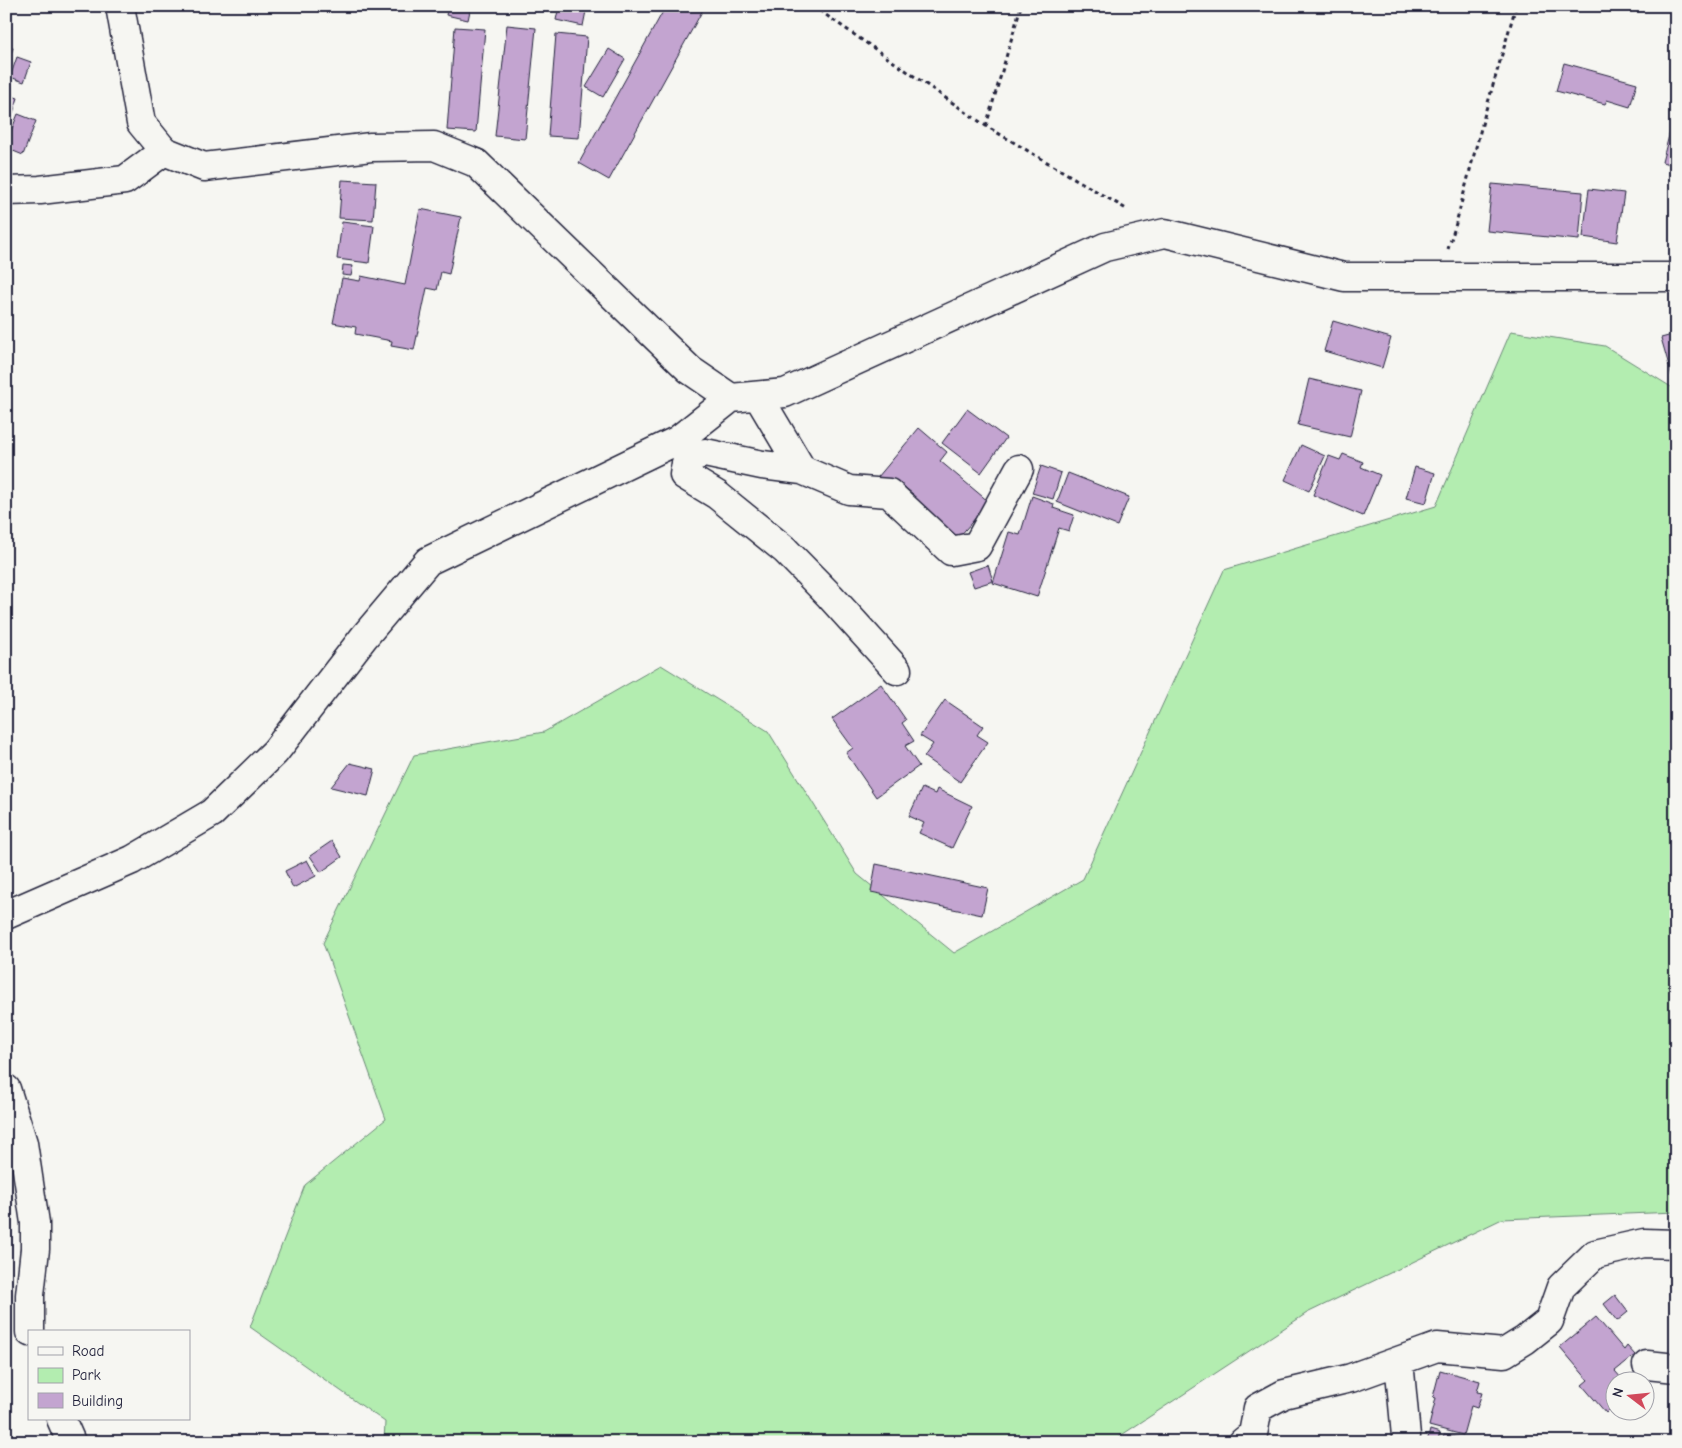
<svg xmlns="http://www.w3.org/2000/svg" width="1682" height="1448" font-family="'Comic Neue',sans-serif">
	<style>
		.green { fill: #b3edb0; stroke: #6a8876 }
		.building { fill: #c3a4d0; stroke: #22223b }
		.lines { fill: none; stroke-linecap: round; stroke-linejoin: round }
		.minor-casing { stroke: #22223b; stroke-width: 31 }
		.path { stroke: #22223b; stroke-width: 3; stroke-dasharray: 4 4; stroke-linecap: butt }
		.minor { stroke: #f6f6f2; stroke-width: 28 }
	</style>
	<rect width="100%" height="100%" fill="#f6f6f2"/>
	<filter id="ink" filterUnits="userSpaceOnUse"><feTurbulence type="fractalNoise" baseFrequency=".02" numOctaves="2"/><feDisplacementMap in="SourceGraphic" scale="10" xChannelSelector="R" yChannelSelector="G"/><feConvolveMatrix kernelMatrix="1 2 1 2 8 2 1 2 1" color-interpolation-filters="sRGB"/></filter>
	<g filter="url(#ink)">
		<path class="green" d="M 1511,331 L 1605,346 L 1676,390 L 1676,1212 L 1502,1219 L 1307,1313 L 1111,1442 L 384,1442 L 385,1422 L 250,1327 L 305,1185 L 386,1119 L 323,943 L 414,755 L 544,732 L 661,665 L 768,731 L 857,874 L 954,953 L 1083,879 L 1224,570 L 1436,506 Z"/>
		<path class="building" d="M 448,6 L 471,6 L 468,20 L 446,15 Z
			M 559,6 L 587,6 L 583,26 L 556,20 Z
			M 666,6 L 705,6 L 609,180 L 579,163 Z
			M 507,25 L 536,28 L 525,139 L 495,136 Z
			M 455,27 L 485,29 L 476,132 L 447,130 Z
			M 556,34 L 587,37 L 579,138 L 548,136 Z
			M 6,46 L 13,48 L 6,68 Z
			M 609,49 L 625,59 L 603,97 L 586,87 Z
			M 17,57 L 31,62 L 24,82 L 10,77 Z
			M 1564,63 L 1637,83 L 1630,107 L 1607,100 L 1605,104 L 1556,91 Z
			M 9,95 L 18,98 L 12,116 L 6,114 L 6,103 Z
			M 1675,113 L 1676,113 L 1676,166 L 1662,162 Z
			M 18,114 L 36,121 L 23,155 L 6,148 L 6,143 Z
			M 342,180 L 376,182 L 373,220 L 339,218 Z
			M 1492,184 L 1583,192 L 1579,240 L 1487,231 Z
			M 1589,189 L 1624,193 L 1617,242 L 1583,237 Z
			M 420,209 L 461,217 L 449,274 L 441,272 L 437,290 L 427,288 L 414,350 L 391,346 L 392,341 L 355,334 L 356,327 L 333,323 L 342,278 L 360,281 L 361,276 L 405,285 Z
			M 342,222 L 374,226 L 369,263 L 337,259 Z
			M 343,265 L 353,266 L 351,276 L 342,275 Z
			M 1333,321 L 1391,338 L 1382,368 L 1324,351 Z
			M 1676,334 L 1676,375 L 1672,376 L 1661,338 Z
			M 1309,379 L 1361,391 L 1350,437 L 1298,425 Z
			M 967,409 L 1006,438 L 981,473 L 942,443 Z
			M 919,428 L 947,452 L 940,461 L 989,502 L 954,543 L 906,502 L 913,494 L 903,486 L 897,493 L 878,477 Z
			M 1301,445 L 1325,456 L 1309,491 L 1285,480 Z
			M 1343,454 L 1363,462 L 1361,467 L 1380,475 L 1363,516 L 1313,495 L 1329,456 L 1340,460 Z
			M 1041,466 L 1061,473 L 1053,499 L 1032,493 Z
			M 1415,467 L 1435,473 L 1426,503 L 1406,498 Z
			M 1068,473 L 1129,497 L 1117,526 L 1057,502 Z
			M 1032,496 L 1054,504 L 1053,508 L 1074,515 L 1069,531 L 1059,528 L 1037,597 L 993,583 L 1009,532 L 1020,535 Z
			M 988,565 L 993,581 L 974,587 L 968,572 Z
			M 881,684 L 906,720 L 902,723 L 914,741 L 905,746 L 919,766 L 876,797 L 846,753 L 853,748 L 832,719 Z
			M 945,700 L 983,726 L 977,735 L 988,742 L 960,782 L 924,757 L 933,744 L 920,736 Z
			M 350,763 L 375,769 L 368,796 L 331,787 Z
			M 922,788 L 935,794 L 937,789 L 972,806 L 952,848 L 919,833 L 924,823 L 909,816 Z
			M 332,841 L 342,857 L 321,872 L 310,856 Z
			M 307,860 L 316,876 L 293,888 L 285,871 Z
			M 876,864 L 988,888 L 982,915 L 871,892 Z
			M 1615,1295 L 1628,1312 L 1617,1321 L 1604,1304 Z
			M 1596,1317 L 1624,1350 L 1627,1346 L 1635,1355 L 1615,1371 L 1623,1380 L 1614,1380 L 1614,1405 L 1606,1413 L 1582,1385 L 1588,1380 L 1560,1347 Z
			M 1440,1370 L 1480,1381 L 1477,1392 L 1482,1393 L 1477,1408 L 1471,1406 L 1463,1435 L 1429,1426 L 1436,1398 L 1433,1397 Z
			M 1430,1430 L 1440,1433 L 1437,1442 L 1427,1442 Z
			M 1444,1435 L 1466,1440 L 1466,1442 L 1442,1442 Z"/>
		<g class="lines">
			<defs>
				<path id="minor" d="M 120,6 L 141,123 L 164,151 L 204,167 L 371,147 L 434,146 L 476,163 L 690,370 L 731,398 L 785,393 L 1105,247 L 1165,233 L 1344,277 L 1676,277
					M 6,191 L 40,190 L 125,180 L 164,151
					M 758,396 L 802,470 L 849,490 L 889,493 L 951,551 L 977,546 L 1019,469
					M 802,470 L 762,465 L 705,453 L 687,458 L 684,475 L 717,495 L 785,550 L 830,596 L 897,670
					M 6,915 L 132,860 L 212,813 L 275,752 L 364,637 L 428,561 L 678,440 L 731,398
					M 6,1089 L 23,1143 L 35,1223 L 35,1249 L 30,1295 L 30,1332
					M 1399,1361 L 1406,1436
					M 1647,1365 L 1676,1368
					M 61,1419 L 71,1442
					M 1243,1442 L 1253,1434 L 1258,1408 L 1284,1394 L 1351,1378 L 1437,1347 L 1504,1353 L 1525,1340 L 1549,1321 L 1561,1287 L 1595,1254 L 1644,1243 L 1676,1244"/>
			</defs>
			<use href="#minor" class="minor-casing"/>
			<path class="path" d="M 813,6 L 986,126 L 1128,210
				M 986,126 L 1021,6
				M 1448,249 L 1455,227 L 1485,113 L 1516,6"/>
			<use href="#minor" class="minor"/>
		</g>
	</g>
	<rect width="1682" height="1448" fill="none" stroke="#f6f6f2" stroke-width="25"/>
	<rect x="12" y="12" width="1657" height="1423" fill="none" stroke="#22223b" stroke-width="2" filter="url(#ink)"/>
	<rect x="28" y="1330" width="162" height="90" fill="#f6f6f2" stroke="#a1a1a9"/>
	<rect x="38" y="1347" width="25" height="8" fill="#f6f6f2" stroke="#a1a1a9"/>
	<text x="72" y="1356" font-size="15" fill="#22223b">Road</text>
	<rect x="38" y="1368" width="25" height="15" fill="#b3edb0" stroke="#a1a1a9"/>
	<text x="72" y="1380" font-size="15" fill="#22223b">Park</text>
	<rect x="38" y="1393" width="25" height="15" fill="#c3a4d0" stroke="#a1a1a9"/>
	<text x="72" y="1406" font-size="15" fill="#22223b">Building</text>
	<g transform="translate(1630 1396) rotate(286)"><circle r="24" fill="#f6f6f2" stroke="#a1a1a9"/>
	<path d="M0-4L9 19L0 12L-9 19Z" fill="#d1495b"/>
	<text y="-8" font-size="14" font-weight="bold" text-anchor="middle" fill="#22223b">N</text>
	</g>
</svg>
